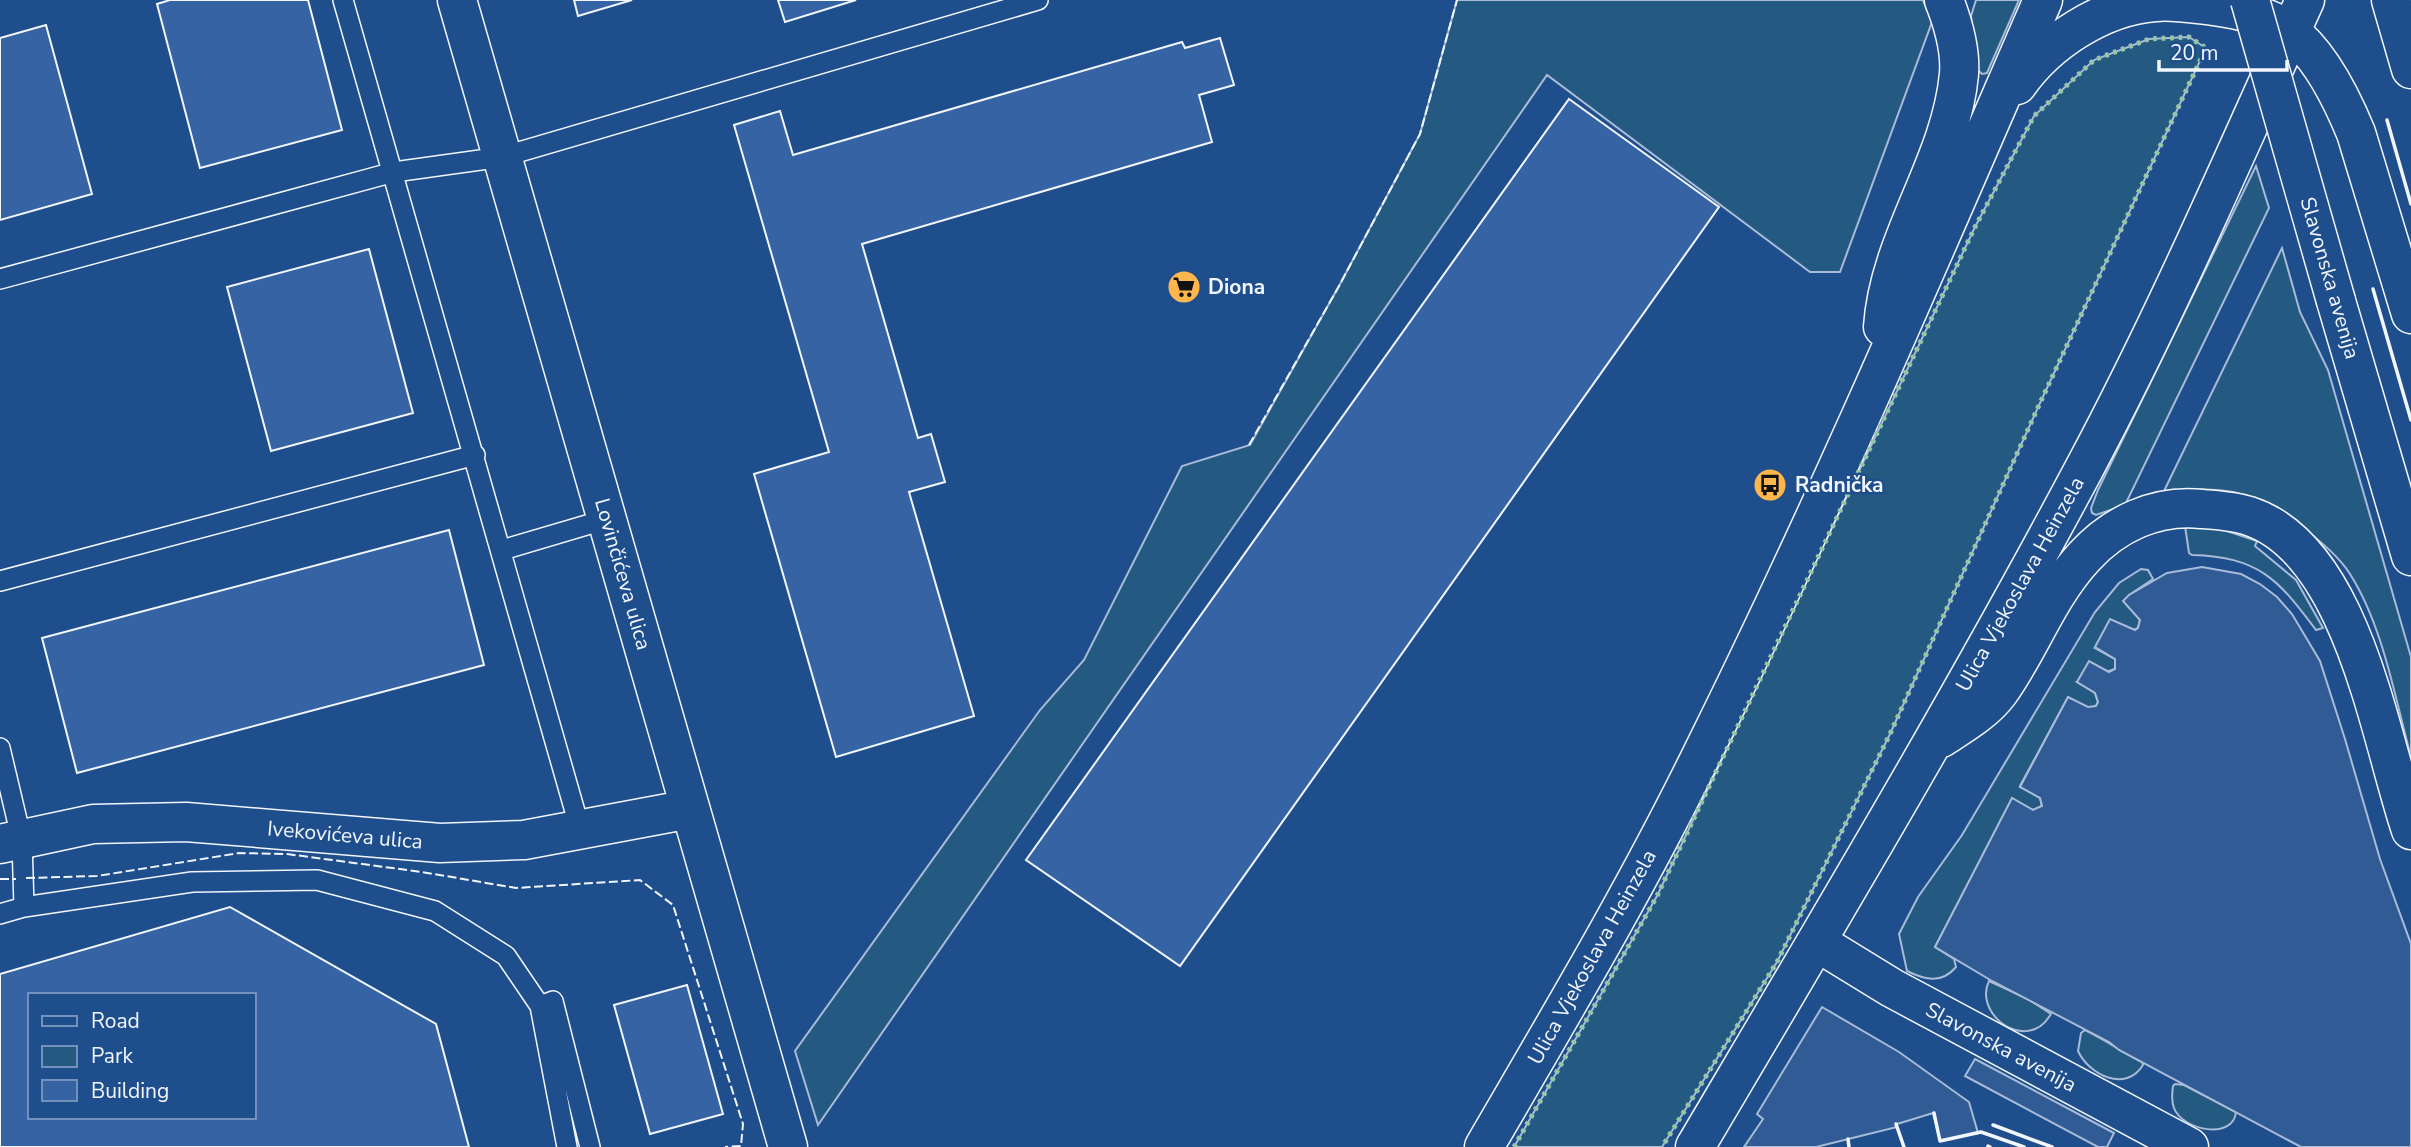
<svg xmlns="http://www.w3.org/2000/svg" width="2411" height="1147" font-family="'Nunito Sans',sans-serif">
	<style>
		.green { fill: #245a82; stroke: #a8bbd7; stroke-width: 2 }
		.parking { fill: #305b95; stroke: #a8bbd7; stroke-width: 2 }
		.building { fill: #3563a3; stroke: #f2f6ff; stroke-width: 2; fill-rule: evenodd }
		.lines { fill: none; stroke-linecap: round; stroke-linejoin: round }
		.service-casing { stroke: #f2f6ff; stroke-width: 22 }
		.minor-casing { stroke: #f2f6ff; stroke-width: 41 }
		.secondary-casing { stroke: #f2f6ff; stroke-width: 41 }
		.service { stroke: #1f4e8c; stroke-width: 19 }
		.minor { stroke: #1f4e8c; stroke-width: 38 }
		.secondary { stroke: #1f4e8c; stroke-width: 38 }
		.secondary-bridge-casing { stroke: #f2f6ff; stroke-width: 41; stroke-linecap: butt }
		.secondary-bridge { stroke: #1f4e8c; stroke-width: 38 }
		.hedge { stroke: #97c8a6; stroke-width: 5; stroke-dasharray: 3.5 5; stroke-linecap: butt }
		.fence { stroke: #f2f6ff; stroke-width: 2; stroke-dasharray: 9 3.5; stroke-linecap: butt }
		.wall { stroke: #f2f6ff; stroke-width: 3.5 }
		.labels { text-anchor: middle; stroke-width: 5; stroke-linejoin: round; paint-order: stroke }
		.street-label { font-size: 21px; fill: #f2f6ff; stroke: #1f4e8c }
		.poi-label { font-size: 21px; font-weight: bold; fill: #f2f6ff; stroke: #1f4e8c; text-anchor: start }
	</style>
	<rect width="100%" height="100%" fill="#1f4e8c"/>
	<path class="green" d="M 1457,0 L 1923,0 L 1932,22 L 1840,272 L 1810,272 L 1547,75 L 818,1125 L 795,1051 L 1040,710 L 1084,660 L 1182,466 L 1250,445 L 1339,286 L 1420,134 Z
		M 1976,0 L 2019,0 L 1987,73 L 1982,74 L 1976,68 L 1971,16 Z
		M 2189,37 L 2206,48 L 2040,403 L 1890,734 L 1777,962 L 1662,1147 L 1514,1147 L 1657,896 L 1975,227 L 2034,116 L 2094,60 L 2149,39 Z
		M 2256,166 L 2269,208 L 2125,505 L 2096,515 L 2092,513 L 2091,508 L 2098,490 Z
		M 2282,248 L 2300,312 L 2328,370 L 2411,657 L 2411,757 C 2395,698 2383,626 2350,574 C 2338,555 2318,539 2300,526 C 2281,511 2257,496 2233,492 C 2210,488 2187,490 2164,491 Z
		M 2185,526 L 2221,529 L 2257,541 L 2255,546 L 2296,580 L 2323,628 L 2316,630 C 2278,579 2259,557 2192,555 L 2189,553 Z
		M 2141,569 L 2148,570 L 2153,579 L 2129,595 L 2140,620 L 2138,628 L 2095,648 L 2115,659 L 2115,669 L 2077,682 L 2095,693 L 2098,702 L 2096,706 L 2088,708 L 2068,697 L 2020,786 L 2040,798 L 2042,806 L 2033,810 L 2012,799 L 1935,947 L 1954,959 L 1956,967 C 1942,984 1925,980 1907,971 L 1899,934 L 1918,897 L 1962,835 L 2095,612 L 2119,583 Z
		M 1989,981 L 2028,999 L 2051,1014 C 2047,1020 2043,1026 2035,1029 C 2008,1040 1976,1007 1989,981 Z
		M 2085,1030 C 2106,1040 2122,1052 2142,1062 L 2143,1065 C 2126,1093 2089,1075 2078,1051 L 2081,1033 Z
		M 2175,1084 L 2184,1085 L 2236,1112 C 2233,1141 2182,1130 2174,1108 C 2171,1101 2172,1093 2173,1086 Z"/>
	<path class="parking" d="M 2202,567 L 2241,574 L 2260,584 L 2277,597 L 2292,614 L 2320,661 L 2345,739 L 2380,859 L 2411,944 L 2411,1147 L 2301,1147 L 2119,1050 L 2109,1042 L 1992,981 L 1935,947 L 2012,798 L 2033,810 L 2042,806 L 2040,798 L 2020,787 L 2068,697 L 2088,707 L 2096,706 L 2098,702 L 2095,693 L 2077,682 L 2089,661 L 2109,672 L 2115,669 L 2115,659 L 2095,647 L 2110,619 L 2135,630 L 2138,628 L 2140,620 L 2123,601 L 2129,595 L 2167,573 Z
		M 1822,1007 L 1899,1052 L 1969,1102 L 1978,1133 L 1940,1141 L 1933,1113 L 1897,1124 L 1897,1127 L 1816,1147 L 1744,1147 L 1763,1119 L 1757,1114 Z
		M 1975,1059 L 2114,1133 L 2107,1147 L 2098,1147 L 1965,1076 Z"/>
	<path class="building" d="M 170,0 L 308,0 L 342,130 L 200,168 L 157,4 Z
		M 574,0 L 632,0 L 578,16 Z
		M 778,0 L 856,0 L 785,22 Z
		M 46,25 L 92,194 L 0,220 L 0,38 Z
		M 1220,38 L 1234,85 L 1199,95 L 1212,142 L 862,244 L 918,438 L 931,434 L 945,482 L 909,492 L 974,716 L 836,757 L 754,474 L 829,452 L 734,125 L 780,111 L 793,155 L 1182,42 L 1185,48 Z
		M 1569,99 L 1719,207 L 1180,966 L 1026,860 Z
		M 369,249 L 413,413 L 271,451 L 227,287 Z
		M 449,530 L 484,665 L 77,773 L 42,638 Z
		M 230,907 L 436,1024 L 469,1147 L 0,1147 L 0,974 ZM 30,995 L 254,995 L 254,1117 L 30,1117 Z
		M 687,985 L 723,1114 L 650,1134 L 614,1005 Z"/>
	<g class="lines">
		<defs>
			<path id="service" d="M 343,0 L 580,829
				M 0,279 L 394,172 L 502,157 L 1038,0
				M 502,550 L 607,519
				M 0,581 L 475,455
				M 0,748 L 22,841 L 24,907 L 192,882 L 317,880 L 435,911 L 506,956 L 540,1006 L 567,1147
				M 0,914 L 24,907
				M 540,1006 L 553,1001 L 590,1147"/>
			<path id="minor" d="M 457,0 L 788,1147
				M 0,844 L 93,824 L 186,822 L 440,843 L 524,840 L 690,809
				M 1817,942 L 1892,988 L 2189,1147"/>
			<path id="secondary" d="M 2391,0 L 2411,69
				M 2017,85 C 2047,42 2102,6 2155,2 C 2174,0 2194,4 2214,6 C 2241,10 2266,15 2289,31 C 2320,53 2342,99 2356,133 L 2411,314
				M 2336,301 L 2411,556
				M 1883,327 C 1889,238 1951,162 1959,74 C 1961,49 1953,23 1944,0
				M 1941,738 C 1961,725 1984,712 1999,692 C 2030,649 2047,597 2084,557 C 2114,524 2156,504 2202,509 C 2217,510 2234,511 2249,516 C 2353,550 2380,739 2411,830
				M 1484,1147 C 1559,1018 1636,889 1702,754 C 1825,507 1933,253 2043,0
				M 1695,1147 C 1828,922 1962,698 2085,467 C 2166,315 2234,157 2305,0"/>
		</defs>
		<use href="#service" class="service-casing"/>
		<use href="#minor" class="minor-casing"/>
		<use href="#secondary" class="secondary-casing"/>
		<use href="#service" class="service"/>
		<use href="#minor" class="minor"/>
		<use href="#secondary" class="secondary"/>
		<defs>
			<path id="secondary-bridge" d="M 2250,0 L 2336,301"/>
		</defs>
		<use href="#secondary-bridge" class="secondary-bridge-casing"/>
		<use href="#secondary-bridge" class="secondary-bridge"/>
		<path class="hedge" d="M 1514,1147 L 1657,896 L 1975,227 L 2034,116 L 2094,60 L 2149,39 L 2189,37 L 2206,48 L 2040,403 L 1890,734 L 1777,962 L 1662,1147"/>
		<path class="fence" d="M 1249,445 L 1339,286 L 1420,134 L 1457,0
			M 26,878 L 97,876 L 239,853 L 287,854 L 422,872 L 516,888 L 640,880 L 673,905 L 743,1124 L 741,1146 L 725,1147
			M 0,879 L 16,879"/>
		<path class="wall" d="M 2387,120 L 2411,204
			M 2373,289 L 2411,420
			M 1934,1113 L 1940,1141 L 1981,1132 L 2024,1147
			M 1896,1124 L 1904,1147
			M 1993,1125 L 2052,1147
			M 1848,1139 L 1849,1147
			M 1988,1146 L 1990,1147"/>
	</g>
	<defs>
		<symbol id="supermarket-disc" viewBox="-11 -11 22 22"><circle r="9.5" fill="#ffb74d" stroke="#1f4e8c"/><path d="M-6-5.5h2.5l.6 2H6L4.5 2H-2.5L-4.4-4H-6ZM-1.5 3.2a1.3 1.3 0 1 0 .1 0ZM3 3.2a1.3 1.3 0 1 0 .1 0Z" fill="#111"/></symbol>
		<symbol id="bus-disc" viewBox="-11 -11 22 22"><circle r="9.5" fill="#ffb74d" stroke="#1f4e8c"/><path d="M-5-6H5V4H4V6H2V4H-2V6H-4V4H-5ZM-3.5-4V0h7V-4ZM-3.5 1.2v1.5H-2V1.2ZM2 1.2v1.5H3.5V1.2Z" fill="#111"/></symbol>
	</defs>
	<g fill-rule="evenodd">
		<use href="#supermarket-disc" x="1165" y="268" width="38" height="38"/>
		<use href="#bus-disc" x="1751" y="466" width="38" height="38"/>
	</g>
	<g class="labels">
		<g class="street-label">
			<text transform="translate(2330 278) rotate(74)" y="7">Slavonska avenija</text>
			<text transform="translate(623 574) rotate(74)" y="7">Lovinčićeva ulica</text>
			<text transform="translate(2020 584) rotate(-61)" y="7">Ulica Vjekoslava Heinzela</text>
			<text transform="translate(345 835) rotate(5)" y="7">Ivekovićeva ulica</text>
			<text transform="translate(1592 957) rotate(-61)" y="7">Ulica Vjekoslava Heinzela</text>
			<text transform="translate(2001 1047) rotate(28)" y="7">Slavonska avenija</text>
		</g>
		<g class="poi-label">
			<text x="1208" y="294">Diona</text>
			<text x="1795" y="492">Radnička</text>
		</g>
	</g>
	<rect x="28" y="993" width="228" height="126" fill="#1f4e8c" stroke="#7391ba" stroke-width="2"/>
	<rect x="42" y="1016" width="35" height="10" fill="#1f4e8c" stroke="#7391ba" stroke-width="2"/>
	<text x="91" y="1028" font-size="21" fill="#f2f6ff">Road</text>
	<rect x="42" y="1046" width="35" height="21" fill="#245a82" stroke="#7391ba" stroke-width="2"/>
	<text x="91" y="1063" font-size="21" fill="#f2f6ff">Park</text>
	<rect x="42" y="1080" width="35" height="21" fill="#3563a3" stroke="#7391ba" stroke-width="2"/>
	<text x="91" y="1098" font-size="21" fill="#f2f6ff">Building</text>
	<path d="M2159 60v10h128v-10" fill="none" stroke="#f2f6ff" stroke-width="3.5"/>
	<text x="2170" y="60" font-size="21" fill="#f2f6ff" stroke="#1f4e8c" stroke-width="5" paint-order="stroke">20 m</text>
</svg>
